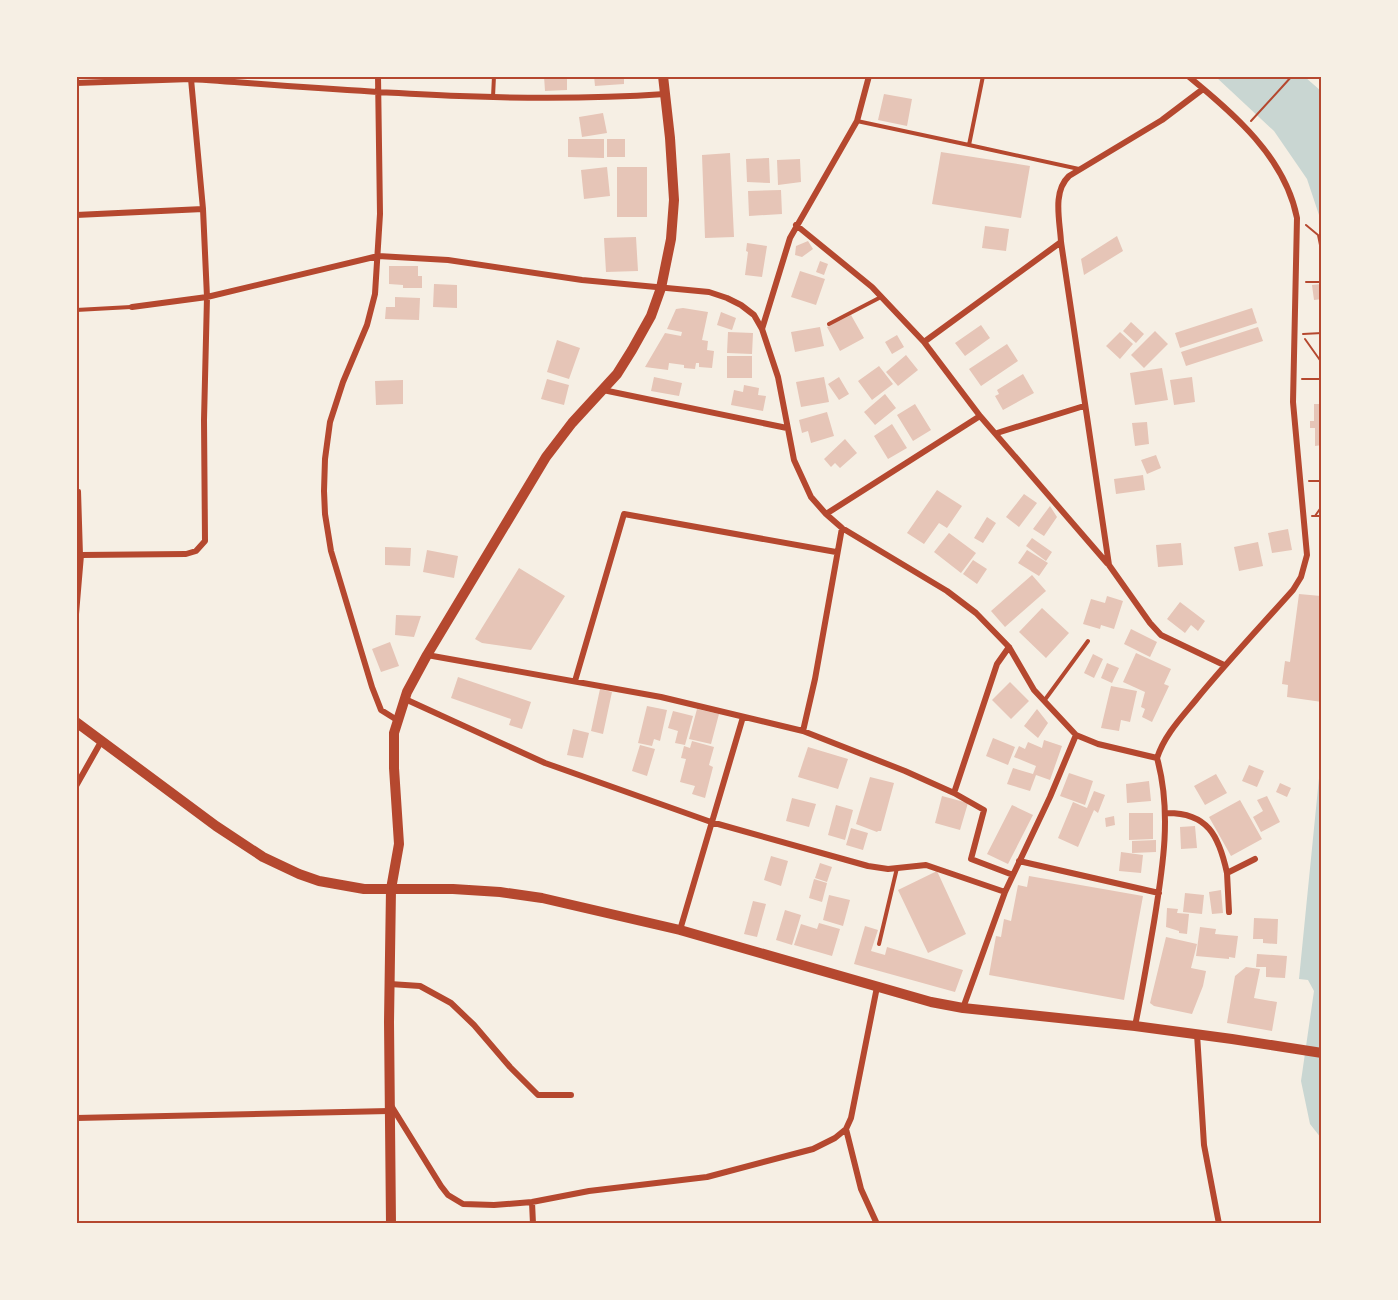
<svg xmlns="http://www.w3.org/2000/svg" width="1398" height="1300" font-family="'Asap Condensed',sans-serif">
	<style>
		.water { fill: #c9d6d2 }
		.building { fill: #e6c5b7 }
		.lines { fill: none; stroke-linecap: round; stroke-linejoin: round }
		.path { stroke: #b5482f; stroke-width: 2 }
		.service { stroke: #b5482f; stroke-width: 4 }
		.minor { stroke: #b5482f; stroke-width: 6 }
		.tertiary { stroke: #b5482f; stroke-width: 10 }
		.secondary { stroke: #b5482f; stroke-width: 10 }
		.neatline { fill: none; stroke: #b5482f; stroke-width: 2 }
	</style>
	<rect width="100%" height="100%" fill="#f6efe4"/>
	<path class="water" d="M 1216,77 L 1305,77 L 1321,91 L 1321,221 L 1307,179 L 1274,131 Z
		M 1321,758 L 1321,1138 L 1310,1124 L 1301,1081 L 1314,991 L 1308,980 L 1299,979 Z"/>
	<path class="building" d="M 544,76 L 567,76 L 567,90 L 545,91 Z
		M 594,76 L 624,76 L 624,84 L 595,86 Z
		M 884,94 L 912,99 L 907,126 L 878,120 Z
		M 603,113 L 607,133 L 582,137 L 579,117 Z
		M 568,139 L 604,139 L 604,158 L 568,157 Z
		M 607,139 L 625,139 L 625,157 L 607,157 Z
		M 941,152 L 1030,166 L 1021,218 L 932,204 Z
		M 730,153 L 734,237 L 705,238 L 702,155 Z
		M 769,158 L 770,183 L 747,182 L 746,159 Z
		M 800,159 L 801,182 L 778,185 L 777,160 Z
		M 607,167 L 610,196 L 584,199 L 581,170 Z
		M 617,167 L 647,167 L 647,217 L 617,217 Z
		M 781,190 L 782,214 L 749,216 L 748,191 Z
		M 985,226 L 1009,229 L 1006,251 L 982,248 Z
		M 1117,236 L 1123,251 L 1084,275 L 1081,259 Z
		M 636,237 L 638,271 L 606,272 L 604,238 Z
		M 808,241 L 813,249 L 802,257 L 795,255 L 796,246 Z
		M 747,243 L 767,246 L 762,277 L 745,275 L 748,252 L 746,251 Z
		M 820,261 L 828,264 L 824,275 L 816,272 Z
		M 389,266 L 418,266 L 418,276 L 422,276 L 422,288 L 403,288 L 403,285 L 389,284 Z
		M 800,271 L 825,279 L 816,305 L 791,297 Z
		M 434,284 L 457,285 L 457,308 L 433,307 Z
		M 1321,284 L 1322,299 L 1314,300 L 1312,285 Z
		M 395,297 L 420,298 L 419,320 L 385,319 L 386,307 L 395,307 Z
		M 683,308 L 708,312 L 702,340 L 708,341 L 707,350 L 714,351 L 712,368 L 699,367 L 699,363 L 696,363 L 695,369 L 684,368 L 684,365 L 669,363 L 668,370 L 645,367 L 665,333 L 681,336 L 682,332 L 667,329 L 676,309 Z
		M 1252,308 L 1257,323 L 1180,348 L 1175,333 Z
		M 721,312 L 736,318 L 732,330 L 717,325 Z
		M 851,315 L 864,338 L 840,351 L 827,327 Z
		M 1131,322 L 1144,334 L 1136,343 L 1123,331 Z
		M 981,325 L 990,338 L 965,356 L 955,343 Z
		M 820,327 L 824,346 L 795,352 L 791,332 Z
		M 1258,327 L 1263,341 L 1186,366 L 1181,352 Z
		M 1155,331 L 1168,344 L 1144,368 L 1131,355 Z
		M 728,332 L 753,333 L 752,354 L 727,353 Z
		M 1120,332 L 1133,344 L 1120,359 L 1106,346 Z
		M 897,335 L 904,347 L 892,354 L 885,342 Z
		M 557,340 L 580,348 L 569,379 L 547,372 Z
		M 1007,344 L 1018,361 L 981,386 L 969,369 Z
		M 906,355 L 918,370 L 898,386 L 886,372 Z
		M 727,356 L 752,356 L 752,378 L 727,378 Z
		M 879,366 L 893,384 L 872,400 L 858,381 Z
		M 1162,368 L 1168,400 L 1135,405 L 1130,373 Z
		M 1023,374 L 1034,393 L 1003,410 L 995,396 L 999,394 L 997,390 Z
		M 654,377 L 682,383 L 679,396 L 651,391 Z
		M 824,377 L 829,402 L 801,407 L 796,382 Z
		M 839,377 L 849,394 L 839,400 L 828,384 Z
		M 1192,377 L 1195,402 L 1174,405 L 1170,380 Z
		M 547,379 L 569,385 L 564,405 L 541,399 Z
		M 403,380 L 403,404 L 376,405 L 375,381 Z
		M 744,385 L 759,388 L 758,395 L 766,396 L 763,411 L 731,405 L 734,390 L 743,392 Z
		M 885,394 L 896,408 L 875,425 L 864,412 Z
		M 915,404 L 931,430 L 913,441 L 897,415 Z
		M 1314,404 L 1322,404 L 1322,445 L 1315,446 L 1315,428 L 1310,428 L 1310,421 L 1314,421 Z
		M 827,412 L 834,436 L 811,443 L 808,431 L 802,433 L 799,420 Z
		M 1147,422 L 1149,444 L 1135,446 L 1132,423 Z
		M 892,424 L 907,448 L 888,459 L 874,436 Z
		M 845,439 L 857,453 L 840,468 L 835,463 L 831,467 L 824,459 Z
		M 1156,455 L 1161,468 L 1147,474 L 1141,460 Z
		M 1143,475 L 1145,490 L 1116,494 L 1114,479 Z
		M 937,490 L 962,506 L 947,528 L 939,523 L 924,544 L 907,533 Z
		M 1024,494 L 1037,503 L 1019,527 L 1006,517 Z
		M 1050,506 L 1057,517 L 1044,536 L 1033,529 Z
		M 987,517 L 996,523 L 983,543 L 974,538 Z
		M 1288,529 L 1292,550 L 1272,553 L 1268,533 Z
		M 949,533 L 976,553 L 961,573 L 934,552 Z
		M 1032,538 L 1052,552 L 1046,561 L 1026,546 Z
		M 1258,542 L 1263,566 L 1239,571 L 1234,547 Z
		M 1181,543 L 1183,565 L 1158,567 L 1156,545 Z
		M 385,547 L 411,548 L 410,566 L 385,565 Z
		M 427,550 L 458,556 L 454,578 L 423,572 Z
		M 1027,550 L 1048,563 L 1039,576 L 1018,563 Z
		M 973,560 L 987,569 L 977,584 L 963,574 Z
		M 519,568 L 565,596 L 531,650 L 482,643 L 475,639 Z
		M 1032,575 L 1046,591 L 1005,627 L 991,611 Z
		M 1299,594 L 1321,596 L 1322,702 L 1287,697 L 1288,685 L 1282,684 L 1285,661 L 1290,662 Z
		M 1107,596 L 1123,601 L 1114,629 L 1101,625 L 1100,629 L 1083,624 L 1091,599 L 1105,603 Z
		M 1180,602 L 1205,621 L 1198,631 L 1191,625 L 1185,633 L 1167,619 Z
		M 1042,608 L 1069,633 L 1046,658 L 1019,632 Z
		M 396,615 L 421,616 L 414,637 L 395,635 Z
		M 1131,629 L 1157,642 L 1150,657 L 1124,644 Z
		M 390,642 L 399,666 L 381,672 L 372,649 Z
		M 1136,653 L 1171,669 L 1164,684 L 1169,686 L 1152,722 L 1142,717 L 1145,709 L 1141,707 L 1145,692 L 1123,682 Z
		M 1093,654 L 1103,659 L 1094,678 L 1084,673 Z
		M 1107,663 L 1119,668 L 1112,683 L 1101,678 Z
		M 458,677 L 531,702 L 522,729 L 509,725 L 511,719 L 451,698 Z
		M 1010,682 L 1029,701 L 1011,719 L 992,700 Z
		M 1111,686 L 1137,691 L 1130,722 L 1121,720 L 1119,731 L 1101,728 Z
		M 600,689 L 612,692 L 603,734 L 591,731 Z
		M 647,706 L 667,710 L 660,741 L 654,739 L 652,746 L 638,743 Z
		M 697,709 L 719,714 L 711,744 L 689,739 Z
		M 1037,709 L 1048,723 L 1038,738 L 1024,726 Z
		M 673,711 L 693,716 L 685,745 L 675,743 L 678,731 L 668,728 Z
		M 573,729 L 589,733 L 583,758 L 567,755 Z
		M 993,738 L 1015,747 L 1008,765 L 986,756 Z
		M 1044,740 L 1062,746 L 1050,780 L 1036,775 L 1030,791 L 1007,784 L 1013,768 L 1033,774 L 1036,766 L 1014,757 L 1019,746 L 1025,749 L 1028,742 L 1042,748 Z
		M 692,741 L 714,747 L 709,765 L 713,767 L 705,798 L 692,794 L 695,786 L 680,782 L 686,759 L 681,758 L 684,746 L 690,748 Z
		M 640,745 L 655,749 L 647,776 L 632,771 Z
		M 808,747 L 848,759 L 838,789 L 798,777 Z
		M 1249,765 L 1264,771 L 1257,787 L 1242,781 Z
		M 1069,773 L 1093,781 L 1085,805 L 1060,796 Z
		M 1216,774 L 1227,793 L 1205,805 L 1194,786 Z
		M 870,777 L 894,783 L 881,831 L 878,831 L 877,832 L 856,824 Z
		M 1149,781 L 1151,801 L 1127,803 L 1126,784 Z
		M 1280,783 L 1291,788 L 1287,797 L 1276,792 Z
		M 1094,791 L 1105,795 L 1098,813 L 1094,810 L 1078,847 L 1058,838 L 1073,802 L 1087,808 Z
		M 942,796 L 968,803 L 960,830 L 935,823 Z
		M 1267,796 L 1280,822 L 1261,832 L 1253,817 L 1263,811 L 1257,800 Z
		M 792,798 L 816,804 L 809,827 L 786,821 Z
		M 1240,800 L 1262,839 L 1231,856 L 1209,817 Z
		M 836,805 L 853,810 L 845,840 L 828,835 Z
		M 1012,805 L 1033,815 L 1008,864 L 987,854 Z
		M 1129,813 L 1153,813 L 1153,839 L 1129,840 Z
		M 1114,816 L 1115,825 L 1106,827 L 1105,818 Z
		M 1195,826 L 1197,848 L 1181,849 L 1180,827 Z
		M 851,828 L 868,833 L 863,850 L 846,845 Z
		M 1156,840 L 1156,852 L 1132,853 L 1132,841 Z
		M 1121,852 L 1143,855 L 1141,873 L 1119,871 Z
		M 771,856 L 788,861 L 781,886 L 764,880 Z
		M 820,863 L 832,867 L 827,882 L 815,878 Z
		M 937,871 L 966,934 L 928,953 L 898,890 Z
		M 1029,876 L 1143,896 L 1124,1000 L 989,975 L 996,936 L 1001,937 L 1004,919 L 1011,921 L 1018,885 L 1027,887 Z
		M 814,879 L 827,883 L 822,902 L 809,898 Z
		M 1221,890 L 1223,913 L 1212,914 L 1209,892 Z
		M 1185,893 L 1204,895 L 1202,914 L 1183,912 Z
		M 829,895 L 850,900 L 843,926 L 823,920 Z
		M 753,901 L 766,904 L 757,937 L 744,934 Z
		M 1167,908 L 1178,909 L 1177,913 L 1189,914 L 1187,934 L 1179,933 L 1179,931 L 1166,927 Z
		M 785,910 L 801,915 L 792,945 L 776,940 Z
		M 1254,918 L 1278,919 L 1277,944 L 1263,943 L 1263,939 L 1253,939 Z
		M 819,923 L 840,929 L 832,956 L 794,945 L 801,924 L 817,929 Z
		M 865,926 L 878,930 L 871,951 L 885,955 L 887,947 L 963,970 L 955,992 L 854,964 Z
		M 1200,927 L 1216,929 L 1215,934 L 1238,936 L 1235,958 L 1229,957 L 1229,959 L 1196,956 Z
		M 1166,937 L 1197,944 L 1191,968 L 1206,971 L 1203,986 L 1192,1014 L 1154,1006 L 1150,1003 Z
		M 1257,954 L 1287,956 L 1285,978 L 1266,977 L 1266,967 L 1256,967 Z
		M 1246,967 L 1260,969 L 1254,998 L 1277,1002 L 1272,1031 L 1227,1023 L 1235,976 Z"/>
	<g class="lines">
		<path class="path" d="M 1251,121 L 1292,76
			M 1306,225 L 1318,235 L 1322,255
			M 1306,282 L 1322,282
			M 1303,334 L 1322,333
			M 1305,339 L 1322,363
			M 1302,379 L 1322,379
			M 1309,481 L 1322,481
			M 1312,516 L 1322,516
			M 1315,516 L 1322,506"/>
		<path class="service" d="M 493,97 L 494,76
			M 857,121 L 969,145 L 983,76
			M 969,145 L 1079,169
			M 76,310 L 131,307
			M 829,324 L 881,297
			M 79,491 L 81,555
			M 1044,701 L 1088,641
			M 879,944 L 897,868"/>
		<path class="minor" d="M 378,76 L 380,214 L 375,294 L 367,325 L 343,382 L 330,422 L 325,459 L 324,491 L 325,514 L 331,551 L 372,687 L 381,710 L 397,720
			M 76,83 L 191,79 L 191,77
			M 1203,89 L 1162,120 L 1069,176 C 1052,192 1060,221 1061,242 L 1109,565 L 1150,623 L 1161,635 L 1224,665
			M 203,209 L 191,79 C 349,90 507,105 665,94
			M 76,215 L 203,209 L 207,297 L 204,420 L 205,541 L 196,551 L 186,554 L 81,555 L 76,614
			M 796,225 L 872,287 L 924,342 L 980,416 L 826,514
			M 132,307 L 207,297 L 378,256 L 448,260 L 582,280 L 709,292 L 727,298 L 741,305 L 754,315 L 762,329 L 778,377 L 794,460 L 811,497 L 826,514 L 842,528 L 947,591 L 976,613 L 1009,647 L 1034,690 L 1076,735 L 1098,744 L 1157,758 C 1172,812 1163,867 1154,922 C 1148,957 1142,992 1135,1026
			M 762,329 L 790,238 L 857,121 L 869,76
			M 924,342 L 1061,242
			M 603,390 L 787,428
			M 980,416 L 1107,563
			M 997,433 L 1084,406
			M 427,655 L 661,697 L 803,731 L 905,771 L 954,793 L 984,810 L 971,859 L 1013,875
			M 575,681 L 624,514 L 836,552
			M 405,699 L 545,763 L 711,822 L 868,866 L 888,869 L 926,865 L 1005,892
			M 803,731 L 815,679 L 842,528
			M 1157,758 C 1164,736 1180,719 1195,701 C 1226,663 1260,627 1293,590 L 1301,577 L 1307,555 L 1293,402 L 1297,218 C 1285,157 1234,114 1188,76
			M 76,786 L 102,740
			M 954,793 L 997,664 L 1009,647
			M 1165,813 C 1208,812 1219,836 1227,873 L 1255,859
			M 1019,861 L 1159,893
			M 1227,873 L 1229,912
			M 680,930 L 743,717
			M 390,984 L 420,986 L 451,1003 L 474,1025 L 510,1067 L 538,1095 L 571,1095
			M 963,1008 L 1005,892 L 1050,797 L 1076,735
			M 1197,1034 L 1204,1145 L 1219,1224
			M 392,1107 L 441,1186 L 448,1195 L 463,1204 L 494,1205 L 532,1202 L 589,1191 L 707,1177 L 813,1149 L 835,1138 L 846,1129 L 851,1118 L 877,987
			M 76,1118 L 389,1111
			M 846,1129 L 861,1189 L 877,1224
			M 532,1202 L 533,1224"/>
		<path class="tertiary" d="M 391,889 L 389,1022 L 391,1224"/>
		<path class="secondary" d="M 76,722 L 216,826 L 263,857 L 299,874 L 319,881 L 364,889 L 453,889 L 500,892 L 542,898 L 680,930 L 931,1002 L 963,1008 L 1135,1026 L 1232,1039 L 1322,1053
			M 391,889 L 399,844 L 394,768 L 394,733 L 407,692 L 427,655 L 546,457 L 572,423 L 617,374 L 632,350 L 651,316 L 661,288 L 671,239 L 674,200 L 670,138 L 663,76"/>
	</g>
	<rect width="1398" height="1300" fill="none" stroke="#f6efe4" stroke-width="156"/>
	<rect x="78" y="78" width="1242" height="1144" class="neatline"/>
</svg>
